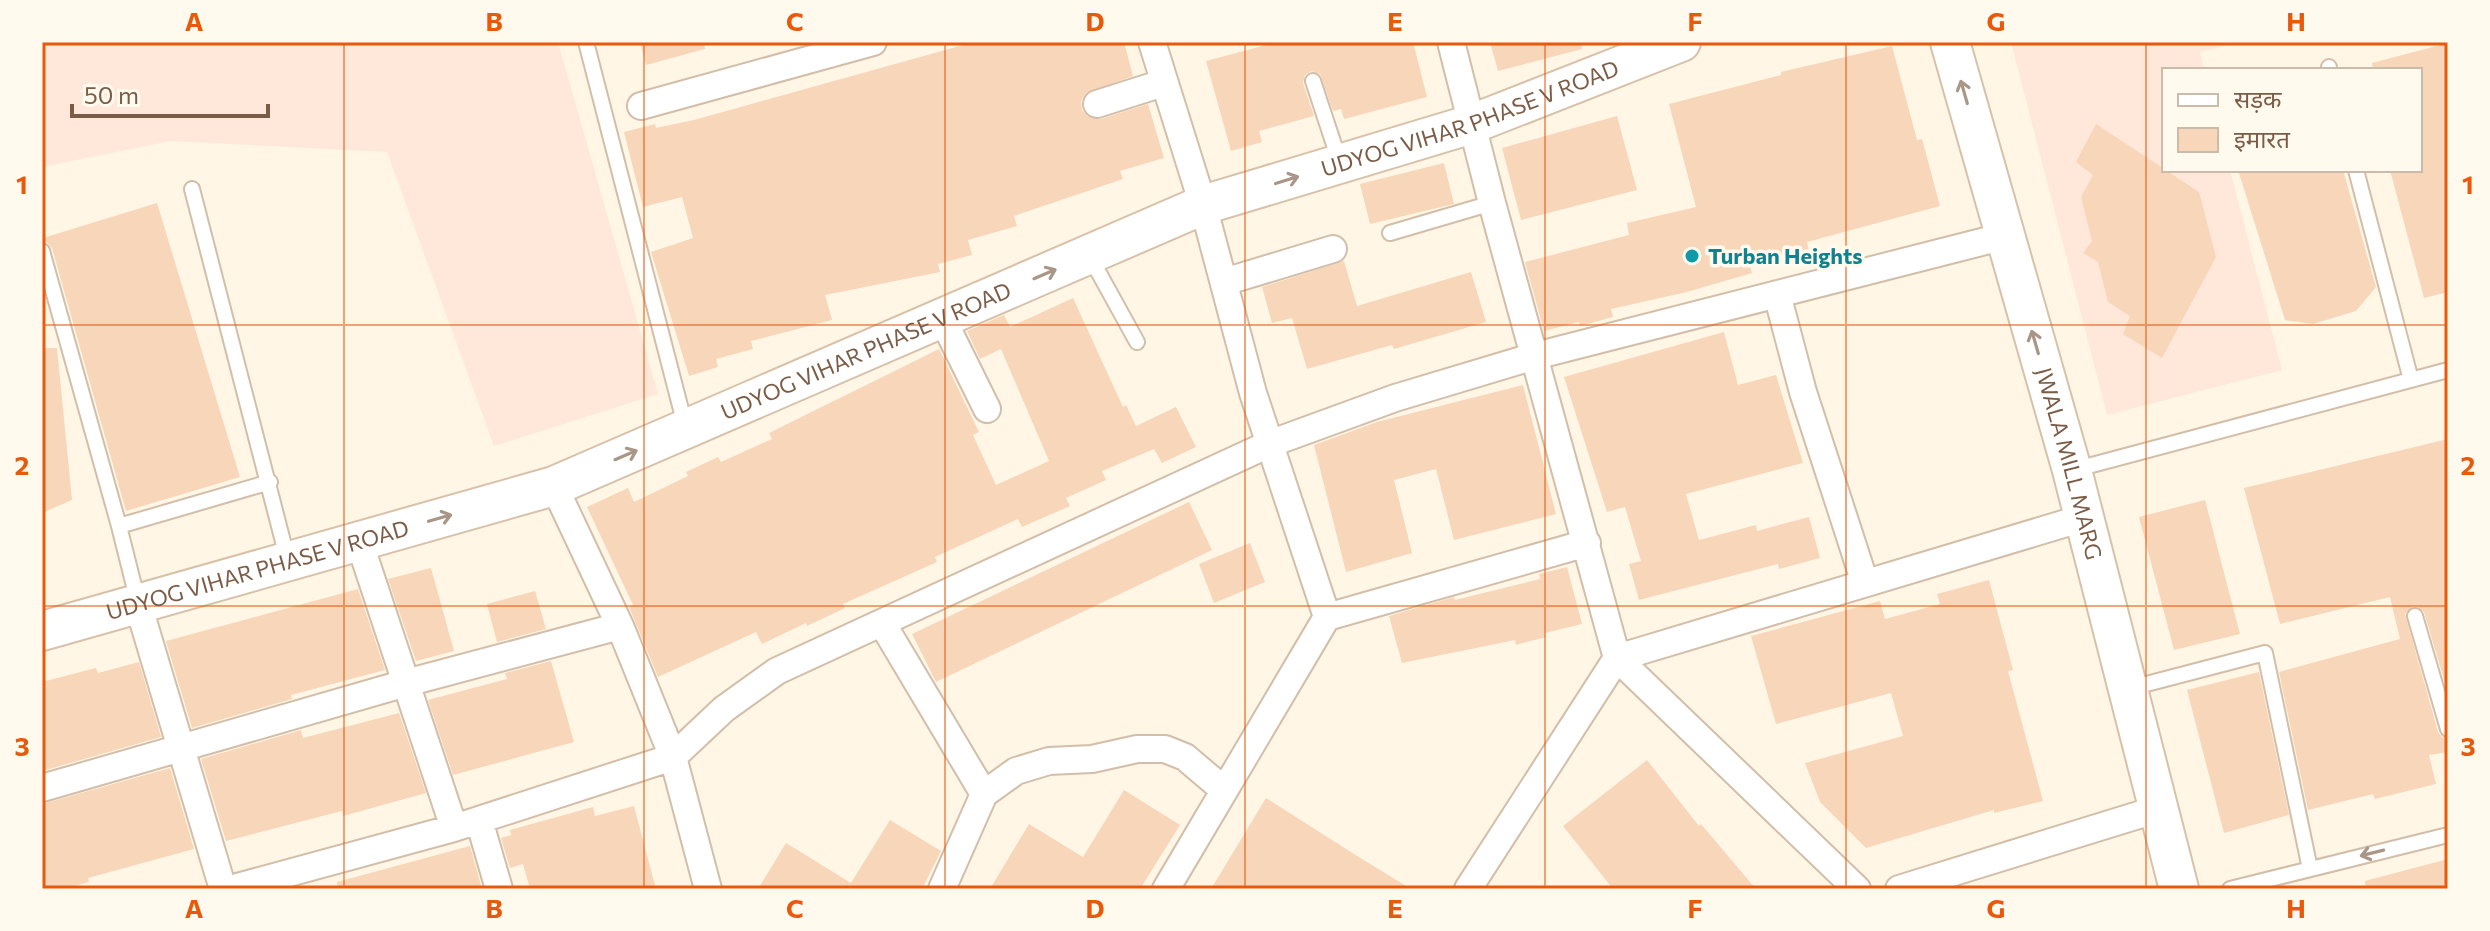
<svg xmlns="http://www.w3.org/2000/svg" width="2490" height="931" font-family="Commissioner,'Noto Sans Devanagari',sans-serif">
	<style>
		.commercial { fill: #ffe7d9 }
		.building { fill: #f7d6ba }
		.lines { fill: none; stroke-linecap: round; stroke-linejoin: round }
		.lane-casing { stroke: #d2bea9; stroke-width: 18 }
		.street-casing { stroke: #d2bea9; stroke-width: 30 }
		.secondary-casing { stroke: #d8c1a9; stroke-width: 42 }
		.lane { stroke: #fff; stroke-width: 14 }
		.street { stroke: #fff; stroke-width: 26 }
		.secondary { stroke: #fff; stroke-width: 38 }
		.oneway { stroke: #a99687 }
		.grid { fill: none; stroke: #e8590c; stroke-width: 2; stroke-opacity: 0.55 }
		.culture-dot { fill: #0f9aa8; stroke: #fff9ee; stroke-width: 3 }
		.labels { text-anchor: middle; stroke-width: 7; stroke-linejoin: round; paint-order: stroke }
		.street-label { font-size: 22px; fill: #7b5d47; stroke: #fff9ee }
		.culture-label { font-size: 22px; font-weight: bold; fill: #0d838f; stroke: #fff9ee; text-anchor: start }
		.neatline { fill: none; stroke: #e8590c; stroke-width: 3 }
		.grid-label { font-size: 26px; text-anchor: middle; font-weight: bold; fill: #e8590c }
	</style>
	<rect width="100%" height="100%" fill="#fff6e5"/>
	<path class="commercial" d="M 42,42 L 558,42 L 658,394 L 494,446 L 387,152 L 171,141 L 42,167 Z
		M 2011,42 L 2241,42 L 2200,52 L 2204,70 L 2164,70 L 2164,170 L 2230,170 L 2282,370 L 2107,415 Z"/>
	<path class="building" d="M 640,42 L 704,42 L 705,49 L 646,65 Z
		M 974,42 L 1124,42 L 1133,76 L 1086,93 L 1081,101 L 1082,110 L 1087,116 L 1101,119 L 1148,104 L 1164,158 L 1120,171 L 1123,179 L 1014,216 L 1017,226 L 968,240 L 972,255 L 938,264 L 940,272 L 825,295 L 832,320 L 751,341 L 753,349 L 716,359 L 718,367 L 689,376 L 651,252 L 693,238 L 682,197 L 643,207 L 624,132 L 655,124 L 656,128 L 694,120 Z
		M 1278,42 L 1413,42 L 1427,97 L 1344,119 L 1341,109 L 1333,111 L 1320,74 L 1311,71 L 1305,75 L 1303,83 L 1314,116 L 1259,131 L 1262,142 L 1231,151 L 1206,61 Z
		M 1490,42 L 1581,42 L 1582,49 L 1498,71 Z
		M 2448,43 L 2448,292 L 2424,298 L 2390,170 L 2420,170 L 2420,70 L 2373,70 L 2372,63 Z
		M 1892,46 L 1917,140 L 1922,139 L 1940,206 L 1807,242 L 1809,251 L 1750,266 L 1752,273 L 1687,292 L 1611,309 L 1613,317 L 1580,326 L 1579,322 L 1544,331 L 1525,262 L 1629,235 L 1627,223 L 1696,207 L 1669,104 L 1781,75 L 1781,72 Z
		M 1617,116 L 1637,190 L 1521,220 L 1502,148 Z
		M 2096,124 L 2199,192 L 2216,257 L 2162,358 L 2123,334 L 2130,316 L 2108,302 L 2098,262 L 2083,253 L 2092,241 L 2081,197 L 2093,175 L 2076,162 Z
		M 1444,163 L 1454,204 L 1370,224 L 1360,184 Z
		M 2238,170 L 2343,170 L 2376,287 L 2356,311 L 2313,324 L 2285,320 Z
		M 157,203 L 240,477 L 126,511 L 52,248 L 43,238 Z
		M 1344,261 L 1357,306 L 1471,272 L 1486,322 L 1394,349 L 1392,345 L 1307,369 L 1292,318 L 1272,323 L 1262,287 Z
		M 1073,298 L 1123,407 L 1126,405 L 1136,426 L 1176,407 L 1196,447 L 1162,463 L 1154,449 L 1102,471 L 1106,480 L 1066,498 L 1070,506 L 1022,527 L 1018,519 L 935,557 L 937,562 L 843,604 L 845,608 L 807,626 L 806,623 L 762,644 L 756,632 L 658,677 L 629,607 L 633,605 L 587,507 L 628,488 L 634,502 L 688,476 L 686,472 L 718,457 L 721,462 L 772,439 L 769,433 L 939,349 L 979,432 L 973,435 L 996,485 L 1049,461 L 1001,349 L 980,359 L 967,331 L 1004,315 L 1010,327 Z
		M 1724,332 L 1738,385 L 1776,375 L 1803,463 L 1686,494 L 1699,540 L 1756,525 L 1757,531 L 1809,517 L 1820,558 L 1779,569 L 1778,564 L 1639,600 L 1629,564 L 1641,561 L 1625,507 L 1607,512 L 1564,377 Z
		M 42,348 L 57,348 L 72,500 L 42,513 Z
		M 1523,385 L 1556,514 L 1454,540 L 1436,469 L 1394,480 L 1412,553 L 1346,572 L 1314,445 L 1377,422 Z
		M 2448,439 L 2448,693 L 2424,612 L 2418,607 L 2413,606 L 2405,614 L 2438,732 L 2442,737 L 2448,739 L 2448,752 L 2429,755 L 2436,784 L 2375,799 L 2373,794 L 2308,810 L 2279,672 L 2400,639 L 2390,597 L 2280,624 L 2244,488 Z
		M 2205,500 L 2240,634 L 2174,650 L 2139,517 Z
		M 1189,502 L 1212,550 L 936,682 L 912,634 Z
		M 1250,543 L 1265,582 L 1214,603 L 1199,564 Z
		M 1567,567 L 1582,624 L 1545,633 L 1546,637 L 1516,645 L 1515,640 L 1402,663 L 1389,616 L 1454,597 L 1455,600 L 1540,579 L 1539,574 Z
		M 431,568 L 454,651 L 416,661 L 388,579 Z
		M 1989,580 L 2013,670 L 2008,671 L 2043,801 L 1994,813 L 1994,810 L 1866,848 L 1820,802 L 1805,763 L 1903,736 L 1891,693 L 1776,724 L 1751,636 L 1880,601 L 1885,619 L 1940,604 L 1937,594 Z
		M 358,589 L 385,670 L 291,695 L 292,699 L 192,728 L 166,641 Z
		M 535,591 L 546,629 L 497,642 L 487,604 Z
		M 551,661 L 574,742 L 453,775 L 428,700 L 507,679 L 505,673 Z
		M 139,662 L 161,737 L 42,771 L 42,682 L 96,668 L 98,673 Z
		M 2259,672 L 2289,815 L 2224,833 L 2187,690 Z
		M 399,713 L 426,793 L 343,816 L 342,811 L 226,841 L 201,759 L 301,730 L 303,738 Z
		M 1647,760 L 1699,826 L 1701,824 L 1756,889 L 1613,889 L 1563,826 Z
		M 170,768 L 194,849 L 88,878 L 89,882 L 64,889 L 42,889 L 42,804 Z
		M 1124,790 L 1180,825 L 1140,889 L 990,889 L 1029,824 L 1083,857 Z
		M 1266,798 L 1354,854 L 1411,889 L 1211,889 Z
		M 634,806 L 656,889 L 530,889 L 523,864 L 510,868 L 501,838 L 511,835 L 510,830 L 593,807 L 595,816 Z
		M 890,820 L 941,851 L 922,889 L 758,889 L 786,843 L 851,883 Z
		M 470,846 L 482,889 L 338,889 L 337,882 Z
		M 2448,859 L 2448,889 L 2366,889 L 2365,881 Z"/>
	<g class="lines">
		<defs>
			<path id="lane" d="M 586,42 L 686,429
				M 2329,67 L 2329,70
				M 1313,81 L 1340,163
				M 2356,170 L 2411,380
				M 192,189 L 288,561
				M 1390,233 L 1492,203
				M 42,251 L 119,526 L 138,602
				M 1089,255 L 1137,342
				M 2073,470 L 2448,370
				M 119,526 L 270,482
				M 2415,616 L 2448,729
				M 2131,688 L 2265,653 L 2310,869
				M 2230,889 L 2448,835"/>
			<path id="street" d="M 1152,42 L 1203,205 L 1253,393 L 1327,617 L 1166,889
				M 1451,42 L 1492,203 L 1617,658 L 1857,889
				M 1097,104 L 1163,83
				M 641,106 L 873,42
				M 1224,282 L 1333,249
				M 1777,294 L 1803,392 L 1865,583
				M 942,318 L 987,409
				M 554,486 L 620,626 L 673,757 L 708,889
				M 359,541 L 454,828
				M 138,604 L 223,889
				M 1327,617 L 1587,543
				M 882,623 L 984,794
				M 42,788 L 406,683 L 620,626
				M 479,820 L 499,889
				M 230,889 L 454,828 L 673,757 L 724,709 L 777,671 L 1269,444 L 1395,398 L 1535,356 L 2005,236
				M 942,889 L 984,794 L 1016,771 L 1049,761 L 1092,759 L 1137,749 L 1165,749 L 1185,757 L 1224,790
				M 1468,889 L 1617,658 L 2083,518
				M 1899,889 L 2158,809"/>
			<g id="secondary">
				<path id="s1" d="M 1950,42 L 2072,470 L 2179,889"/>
				<path id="s2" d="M 42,631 L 554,486 L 1203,205 L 1472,124 L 1681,42"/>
			</g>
		</defs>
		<use href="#lane" class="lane-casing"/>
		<use href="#street" class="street-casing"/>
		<use href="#secondary" class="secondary-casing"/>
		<use href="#lane" class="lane"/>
		<use href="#street" class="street"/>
		<use href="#secondary" class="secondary"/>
	</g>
	<defs><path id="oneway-shaft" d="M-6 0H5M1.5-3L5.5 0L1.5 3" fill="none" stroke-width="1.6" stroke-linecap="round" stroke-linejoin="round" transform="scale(2)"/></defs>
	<g class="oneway">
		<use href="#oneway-shaft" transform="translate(1964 92) rotate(-106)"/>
		<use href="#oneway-shaft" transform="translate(1287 180) rotate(-17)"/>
		<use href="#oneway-shaft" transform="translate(1045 274) rotate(-23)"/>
		<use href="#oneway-shaft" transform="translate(2035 342) rotate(-106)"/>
		<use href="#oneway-shaft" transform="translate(626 455) rotate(-23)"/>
		<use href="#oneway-shaft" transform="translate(440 518) rotate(-16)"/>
		<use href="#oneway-shaft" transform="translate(2372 853) rotate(166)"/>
	</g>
	<path class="grid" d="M 344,42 L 344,889M 644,42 L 644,889M 945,42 L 945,889M 1245,42 L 1245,889M 1545,42 L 1545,889M 1846,42 L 1846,889M 2146,42 L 2146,889M 42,325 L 2448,325M 42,606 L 2448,606"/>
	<circle class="culture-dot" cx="1692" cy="256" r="8"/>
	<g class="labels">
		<g class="street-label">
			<text dy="8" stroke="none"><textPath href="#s2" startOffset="1520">UDYOG VIHAR PHASE V ROAD</textPath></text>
			<text dy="8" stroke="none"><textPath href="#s2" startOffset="872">UDYOG VIHAR PHASE V ROAD</textPath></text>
			<text dy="8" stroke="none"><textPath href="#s1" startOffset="438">JWALA MILL MARG</textPath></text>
			<text dy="8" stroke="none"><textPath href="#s2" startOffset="224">UDYOG VIHAR PHASE V ROAD</textPath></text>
		</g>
		<g class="culture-label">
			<text x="1708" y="264">Turban Heights</text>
		</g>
	</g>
	<rect width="2490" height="931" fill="none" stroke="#fff9ee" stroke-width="88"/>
	<rect x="2162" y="68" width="260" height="104" fill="#fff9ee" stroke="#cabbab" stroke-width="2"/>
	<rect x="2178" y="94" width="40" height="12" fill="#ffffff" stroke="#cabbab" stroke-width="2"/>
	<text x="2234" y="108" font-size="24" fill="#7b5d47">सड़क</text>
	<rect x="2178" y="128" width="40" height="24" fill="#f7d6ba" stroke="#cabbab" stroke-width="2"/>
	<text x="2234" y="148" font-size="24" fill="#7b5d47">इमारत</text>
	<path d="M72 104v12h196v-12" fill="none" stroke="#7b5d47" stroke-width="4"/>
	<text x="84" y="104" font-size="24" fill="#7b5d47" stroke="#fff9ee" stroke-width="6" paint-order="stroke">50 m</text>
	<rect x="44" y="44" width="2402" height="843" class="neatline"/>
	<g class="grid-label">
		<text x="194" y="31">A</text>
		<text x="494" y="31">B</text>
		<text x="795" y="31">C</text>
		<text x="1095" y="31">D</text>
		<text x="1395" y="31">E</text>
		<text x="1695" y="31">F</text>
		<text x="1996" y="31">G</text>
		<text x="2296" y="31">H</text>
		<text x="22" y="194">1</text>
		<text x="2468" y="194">1</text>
		<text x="22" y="475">2</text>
		<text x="2468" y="475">2</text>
		<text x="22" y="756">3</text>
		<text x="2468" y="756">3</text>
		<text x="194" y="918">A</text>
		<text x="494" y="918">B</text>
		<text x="795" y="918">C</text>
		<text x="1095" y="918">D</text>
		<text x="1395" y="918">E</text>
		<text x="1695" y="918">F</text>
		<text x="1996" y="918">G</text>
		<text x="2296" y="918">H</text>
	</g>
</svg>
